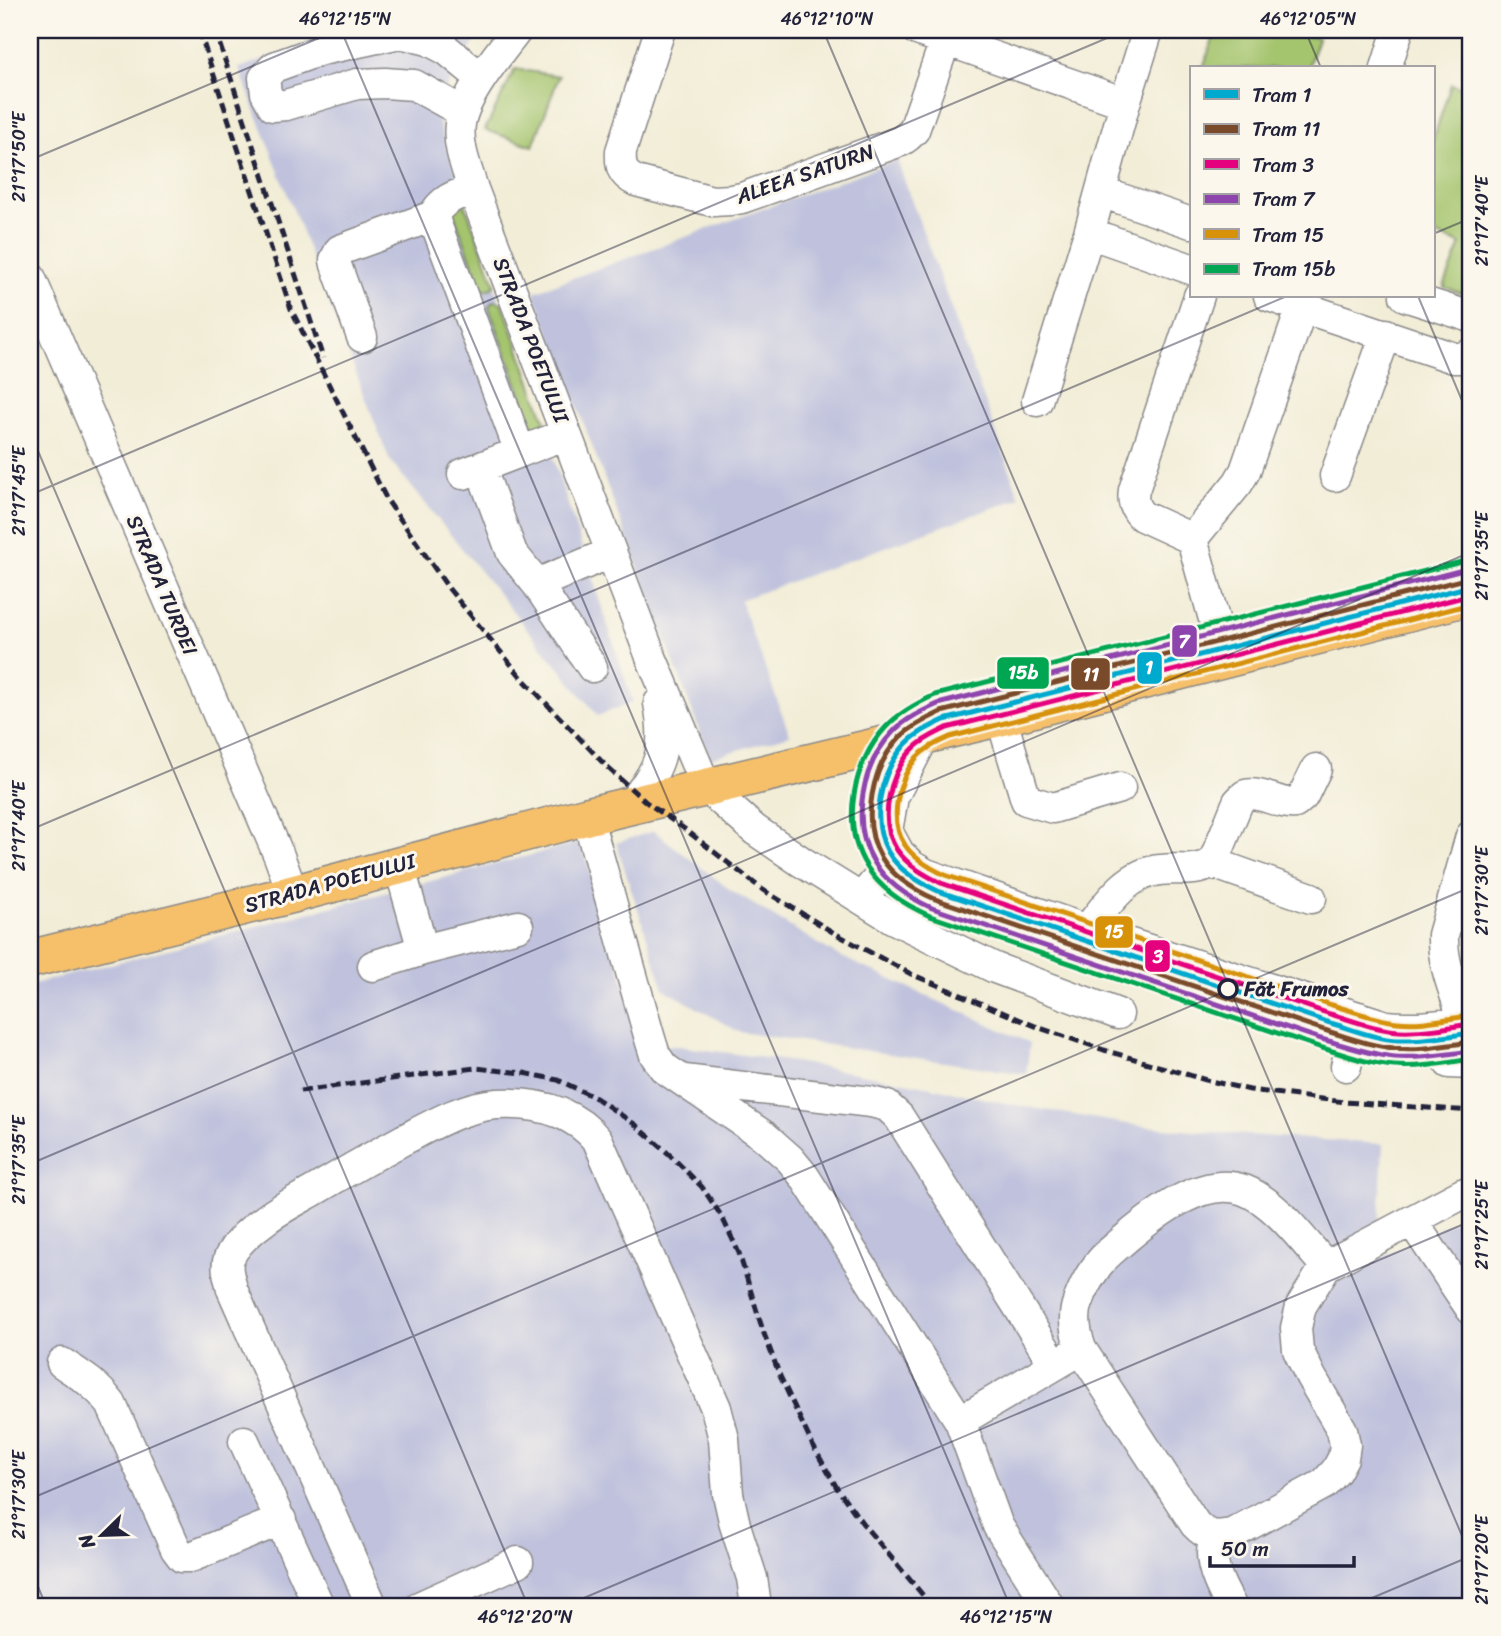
<svg xmlns="http://www.w3.org/2000/svg" width="1501" height="1636" font-family="Sriracha,sans-serif">
	<style>
		.industrial { fill: #c0c2dd }
		.green { fill: #a4c46d; stroke: #637354; stroke-width: 2 }
		.lines { fill: none; stroke-linecap: round; stroke-linejoin: round }
		.minor-casing { stroke: #8a8889; stroke-width: 33 }
		.major-casing { stroke: #8a8889; stroke-width: 40 }
		.minor { stroke: #fff; stroke-width: 30 }
		.major { stroke: #f6c06b; stroke-width: 37 }
		.tram { stroke: #22223b; stroke-width: 2 }
		.rail { stroke: #22223b; stroke-width: 5; stroke-dasharray: 10 5; stroke-linecap: butt }
		.tram-1-casing { stroke: #fbf7ec; stroke-width: 10 }
		.tram-2-casing { stroke: #fbf7ec; stroke-width: 10 }
		.tram-3-casing { stroke: #fbf7ec; stroke-width: 10 }
		.tram-4-casing { stroke: #fbf7ec; stroke-width: 10 }
		.tram-5-casing { stroke: #fbf7ec; stroke-width: 10 }
		.tram-6-casing { stroke: #fbf7ec; stroke-width: 10 }
		.tram-1 { stroke: #00a9ce; stroke-width: 5 }
		.tram-2 { stroke: #7a4b2a; stroke-width: 5 }
		.tram-3 { stroke: #e5007d; stroke-width: 5 }
		.tram-4 { stroke: #8e44ad; stroke-width: 5 }
		.tram-5 { stroke: #d79209; stroke-width: 5 }
		.tram-6 { stroke: #00a651; stroke-width: 5 }
		.ticks { fill: none; stroke: #22223b; stroke-width: 2; stroke-opacity: 0.45 }
		.stop-dot { fill: #fbf7ec; stroke: #22223b; stroke-width: 3.5 }
		.labels { text-anchor: middle; stroke-width: 6; stroke-linejoin: round; paint-order: stroke }
		.street-label { font-size: 21px; fill: #22223b; stroke: #fbf7ec }
		.stop-label { font-size: 21px; font-weight: bold; fill: #22223b; stroke: #fbf7ec; text-anchor: start }
		.line-badge { stroke: #fbf7ec; stroke-width: 2.5 }
		.badge-label { font-size: 19px; text-anchor: middle; font-weight: bold; fill: #fff }
		.neatline { fill: none; stroke: #22223b; stroke-width: 2.5 }
		.ticks-label { font-size: 18px; text-anchor: middle; fill: #22223b }
	</style>
	<rect width="100%" height="100%" fill="#fbf7ec"/>
	<filter id="ink" filterUnits="userSpaceOnUse"><feTurbulence type="fractalNoise" baseFrequency=".0143" numOctaves="2"/><feDisplacementMap in="SourceGraphic" scale="14" xChannelSelector="R" yChannelSelector="G"/><feConvolveMatrix kernelMatrix="1 2 1 2 8 2 1 2 1" color-interpolation-filters="sRGB"/></filter>
	<filter id="wash" filterUnits="userSpaceOnUse"><feTurbulence type="fractalNoise" baseFrequency=".00686" numOctaves="4" result="noise"/><feDisplacementMap in="SourceGraphic" scale="28" xChannelSelector="R" yChannelSelector="G"/><feGaussianBlur stdDeviation="1.57" result="paint"/><feColorMatrix in="noise" values="0 0 0 0 0 0 0 0 0 0 0 0 0 0 0 0 0 1.4 0 .05"/><feComposite in="paint" operator="in"/></filter>
	<g filter="url(#wash)">
		<rect width="100%" height="100%" fill="#f2edd7"/>
		<path class="industrial" d="M 347,30 L 481,31 L 434,109 L 554,461 L 633,702 L 598,716 L 389,459 L 239,68 Z
			M 897,160 L 1020,498 L 740,600 L 790,735 L 710,758 L 534,292 Z
			M 654,831 L 733,892 L 835,954 L 1030,1043 L 1026,1074 L 739,1032 L 664,989 L 616,843 Z
			M 581,842 L 643,1046 L 677,1046 L 795,1062 L 921,1085 L 1010,1104 L 1127,1124 L 1202,1132 L 1383,1144 L 1379,1225 L 1358,1232 L 1378,1259 L 1471,1212 L 1471,1606 L 30,1606 L 30,985 Z"/>
		<path class="green" d="M 1216,30 L 1295,30 L 1318,38 L 1308,68 L 1203,68 Z
			M 515,69 L 559,76 L 533,146 L 485,130 Z
			M 1451,84 L 1471,91 L 1471,297 L 1444,287 L 1461,244 L 1433,234 L 1433,140 Z
			M 464,202 L 495,284 L 492,288 L 483,291 L 450,204 Z
			M 497,301 L 503,304 L 548,429 L 536,435 L 489,307 L 492,302 Z"/>
	</g>
	<g filter="url(#ink)">
		<g class="lines">
			<defs>
				<path id="minor" d="M 517,30 C 499,54 464,95 460,124 C 457,146 467,169 473,189 L 651,657 L 706,787 L 755,830 L 802,862 L 894,919 L 995,968 L 1118,1014
					M 660,30 L 621,151 C 620,167 622,174 636,181 L 712,201 L 731,200 L 742,198 L 901,141 L 908,136 L 914,130 L 949,30
					M 917,30 L 1125,103
					M 1386,68 L 1398,30
					M 463,112 L 414,85 L 385,83 L 357,84 L 286,105 L 273,106 L 266,93 L 264,78 L 274,67 L 321,50 L 400,33 L 428,40 L 447,50 L 481,78
					M 1101,192 L 1191,223
					M 433,216 L 520,452 L 463,474
					M 1089,233 L 1191,269
					M 30,277 L 279,856 L 293,894
					M 1269,296 L 1454,358 L 1461,358 L 1471,354
					M 1405,296 L 1471,317
					M 362,337 L 336,265 L 335,260 L 340,250 L 433,216 C 442,199 456,195 473,189
					M 1037,401 L 1089,233 L 1125,103 L 1148,30
					M 520,452 L 566,434
					M 1335,476 L 1386,334
					M 487,485 L 512,553 L 537,584 L 610,553
					M 1192,539 L 1142,516 C 1134,508 1132,501 1134,490 L 1199,296
					M 1192,539 L 1238,483 L 1245,471 L 1302,307
					M 1192,539 L 1225,659
					M 537,584 L 592,667
					M 1001,717 L 1026,800 L 1053,808 L 1120,788
					M 925,735 L 893,797 L 887,831 L 899,853 L 912,866 L 926,874 L 1087,930 L 1386,1026 C 1415,1029 1443,1025 1471,1021
					M 630,806 C 660,767 668,753 659,703
					M 587,816 L 650,1039 L 655,1055 L 664,1068 L 764,1136 L 790,1159 L 804,1176 L 960,1421 L 998,1526 L 1049,1606
					M 1213,863 L 1311,898
					M 399,865 L 423,950 L 518,926
					M 862,898 L 899,853
					M 1087,930 C 1106,906 1126,873 1160,870 C 1183,867 1190,874 1213,863 L 1238,802 L 1245,795 C 1262,791 1278,805 1295,803 L 1303,796 L 1316,769
					M 373,966 L 423,950
					M 1464,1022 C 1456,994 1442,965 1443,935 L 1471,836
					M 1449,1063 L 1471,1064
					M 1346,1066 L 1359,1017
					M 684,1080 L 871,1102 L 887,1106 L 899,1117 L 1055,1365
					M 1412,1221 L 1471,1309
					M 1326,1266 C 1304,1242 1276,1202 1244,1190 C 1203,1175 1155,1214 1125,1239 C 1115,1248 1102,1257 1095,1269 C 1088,1278 1082,1291 1078,1302 C 1072,1317 1076,1334 1081,1349 L 1195,1524 C 1207,1537 1214,1537 1232,1534 L 1324,1484 L 1336,1471 L 1343,1458 L 1345,1445 L 1342,1430 L 1311,1377 L 1298,1350 L 1296,1328 L 1301,1306 L 1326,1266 L 1462,1194 L 1471,1191
					M 62,1363 C 82,1376 97,1385 111,1404 L 176,1549 L 182,1557 L 191,1557 L 281,1520
					M 960,1421 L 1072,1355
					M 244,1441 L 319,1606
					M 1216,1537 C 1214,1542 1212,1548 1212,1553 C 1212,1571 1223,1591 1231,1606
					M 372,1606 L 232,1289 C 230,1279 225,1268 229,1258 C 236,1242 251,1230 265,1220 C 282,1207 302,1198 320,1187 C 347,1171 375,1155 403,1140 C 432,1125 464,1106 497,1104 C 536,1102 573,1110 598,1141 L 716,1408 L 724,1439 L 728,1494 L 735,1525 L 752,1578 L 756,1606
					M 421,1606 L 518,1562"/>
				<path id="major" d="M 30,959 L 293,894 L 587,816 L 1001,717 L 1471,596"/>
			</defs>
			<use href="#minor" class="minor-casing"/>
			<use href="#major" class="major-casing"/>
			<use href="#minor" class="minor"/>
			<use href="#major" class="major"/>
			<path class="tram" d="M 960,897 L 1028,932 L 1045,939 L 1276,1014 L 1327,1022"/>
			<path class="rail" d="M 199,30 L 291,309 L 387,500 L 449,589 L 523,679 L 608,768 L 646,802 L 686,830 L 763,890 L 836,934 L 911,974 L 1040,1028 L 1104,1050 L 1206,1080 L 1250,1090 L 1345,1102 L 1471,1111
				M 215,30 L 323,358
				M 300,1091 L 475,1068 L 524,1073 L 558,1080 L 596,1098 L 636,1125 L 670,1155 L 702,1187 L 722,1217 L 739,1253 L 763,1331 L 780,1376 L 812,1444 L 837,1488 L 863,1524 L 932,1606"/>
			<defs>
				<path id="tram-1" d="M 1471,586 L 944,720 C 930,727 914,734 904,746 C 880,773 870,820 888,852 C 899,871 919,882 938,891 L 1327,1022 C 1350,1028 1374,1039 1398,1040 C 1422,1041 1447,1036 1471,1033"/>
				<path id="tram-2" d="M 1469,578 L 941,712 C 926,719 912,726 900,737 C 872,766 860,821 881,857 C 893,877 914,890 935,899 L 1324,1030 C 1347,1037 1370,1046 1394,1048 C 1419,1051 1446,1045 1471,1042"/>
				<path id="tram-3" d="M 1470,1024 C 1446,1028 1422,1032 1399,1031 C 1376,1030 1352,1020 1330,1014 L 941,883 C 925,875 908,866 897,850 C 878,821 889,772 914,748 C 923,739 935,734 947,728 L 1471,595"/>
				<path id="tram-4" d="M 1467,569 L 938,704 C 922,711 905,719 893,732 C 862,764 850,823 874,862 C 887,884 910,898 932,908 L 1321,1039 C 1345,1045 1370,1055 1395,1057 C 1420,1059 1446,1054 1471,1051"/>
				<path id="tram-5" d="M 1469,1016 C 1445,1019 1420,1025 1397,1022 C 1375,1020 1353,1011 1332,1005 L 945,875 C 930,868 914,859 905,845 C 888,820 898,779 917,757 C 926,748 938,742 950,737 L 1471,604"/>
				<path id="tram-6" d="M 1465,561 L 935,695 C 917,703 899,713 886,727 C 853,762 840,825 867,867 C 881,890 905,905 930,916 L 1319,1047 C 1343,1054 1368,1064 1394,1066 C 1419,1068 1446,1063 1471,1059"/>
			</defs>
			<use href="#tram-1" class="tram-1-casing"/>
			<use href="#tram-2" class="tram-2-casing"/>
			<use href="#tram-3" class="tram-3-casing"/>
			<use href="#tram-4" class="tram-4-casing"/>
			<use href="#tram-5" class="tram-5-casing"/>
			<use href="#tram-6" class="tram-6-casing"/>
			<use href="#tram-1" class="tram-1"/>
			<use href="#tram-2" class="tram-2"/>
			<use href="#tram-3" class="tram-3"/>
			<use href="#tram-4" class="tram-4"/>
			<use href="#tram-5" class="tram-5"/>
			<use href="#tram-6" class="tram-6"/>
		</g>
	</g>
	<path class="ticks" d="M 341,30 L 1010,1606M 823,30 L 1471,1557M 1305,30 L 1321,68M 30,160 L 338,30M 1433,234 L 1471,218M 1418,296 L 1471,422M 30,432 L 528,1606M 30,495 L 1126,30M 30,830 L 1287,296M 30,1164 L 1471,552M 30,1499 L 1471,887M 30,1567 L 46,1606M 565,1606 L 1471,1221M 1353,1606 L 1471,1556"/>
	<circle class="stop-dot" cx="1228" cy="989" r="9"/>
	<g class="labels">
		<g class="street-label">
			<text transform="translate(805 174) rotate(-19)" y="7">ALEEA SATURN</text>
			<text transform="translate(531 340) rotate(69)" y="7">STRADA POETULUI</text>
			<text transform="translate(162 585) rotate(67)" y="7">STRADA TURDEI</text>
			<text transform="translate(330 883) rotate(-15)" y="7">STRADA POETULUI</text>
		</g>
		<g class="stop-label">
			<text x="1244" y="996">Făt Frumos</text>
		</g>
	</g>
	<g class="line-badge">
		<rect x="1171" y="624" width="27" height="34" rx="7" fill="#8e44ad"/>
		<rect x="1136" y="651" width="27" height="34" rx="7" fill="#00a9ce"/>
		<rect x="996" y="656" width="54" height="34" rx="7" fill="#00a651"/>
		<rect x="1070" y="657" width="41" height="34" rx="7" fill="#7a4b2a"/>
		<rect x="1094" y="915" width="40" height="34" rx="7" fill="#d79209"/>
		<rect x="1144" y="939" width="27" height="34" rx="7" fill="#e5007d"/>
	</g>
	<g class="badge-label">
		<text x="1184" y="648">7</text>
		<text x="1149" y="674">1</text>
		<text x="1023" y="679">15b</text>
		<text x="1091" y="681">11</text>
		<text x="1114" y="938">15</text>
		<text x="1158" y="963">3</text>
	</g>
	<rect width="1501" height="1636" fill="none" stroke="#fbf7ec" stroke-width="77"/>
	<rect x="1190" y="66" width="245" height="231" fill="#fbf7ec" stroke="#a4a2a5" stroke-width="2"/>
	<rect x="1204" y="89" width="35" height="10" fill="#00a9ce" stroke="#a4a2a5" stroke-width="2"/>
	<text x="1252" y="102" font-size="21" fill="#22223b">Tram 1</text>
	<rect x="1204" y="124" width="35" height="10" fill="#7a4b2a" stroke="#a4a2a5" stroke-width="2"/>
	<text x="1252" y="136" font-size="21" fill="#22223b">Tram 11</text>
	<rect x="1204" y="159" width="35" height="10" fill="#e5007d" stroke="#a4a2a5" stroke-width="2"/>
	<text x="1252" y="172" font-size="21" fill="#22223b">Tram 3</text>
	<rect x="1204" y="194" width="35" height="10" fill="#8e44ad" stroke="#a4a2a5" stroke-width="2"/>
	<text x="1252" y="206" font-size="21" fill="#22223b">Tram 7</text>
	<rect x="1204" y="229" width="35" height="10" fill="#d79209" stroke="#a4a2a5" stroke-width="2"/>
	<text x="1252" y="242" font-size="21" fill="#22223b">Tram 15</text>
	<rect x="1204" y="264" width="35" height="10" fill="#00a651" stroke="#a4a2a5" stroke-width="2"/>
	<text x="1252" y="276" font-size="21" fill="#22223b">Tram 15b</text>
	<g transform="translate(102 1535) rotate(247)" stroke="#fbf7ec" stroke-width="5" paint-order="stroke">
	<path d="M0-5L12 26L0 18L-12 26Z" fill="#22223b"/>
	<text y="-10" font-size="19" font-weight="bold" text-anchor="middle" fill="#22223b">N</text>
	</g>
	<path d="M1210 1556v10h144v-10" fill="none" stroke="#22223b" stroke-width="3.5"/>
	<text x="1221" y="1556" font-size="21" fill="#22223b" stroke="#fbf7ec" stroke-width="5" paint-order="stroke">50 m</text>
	<rect x="38" y="38" width="1424" height="1560" class="neatline"/>
	<g class="ticks-label">
		<text x="345" y="25">46°12'15"N</text>
		<text x="827" y="25">46°12'10"N</text>
		<text x="1308" y="25">46°12'05"N</text>
		<text transform="translate(19 157) rotate(-90)" y="6">21°17'50"E</text>
		<text transform="translate(1482 221) rotate(-90)" y="6">21°17'40"E</text>
		<text transform="translate(19 491) rotate(-90)" y="6">21°17'45"E</text>
		<text transform="translate(1482 556) rotate(-90)" y="6">21°17'35"E</text>
		<text transform="translate(19 826) rotate(-90)" y="6">21°17'40"E</text>
		<text transform="translate(1482 891) rotate(-90)" y="6">21°17'30"E</text>
		<text transform="translate(19 1160) rotate(-90)" y="6">21°17'35"E</text>
		<text transform="translate(1482 1225) rotate(-90)" y="6">21°17'25"E</text>
		<text transform="translate(19 1495) rotate(-90)" y="6">21°17'30"E</text>
		<text transform="translate(1482 1560) rotate(-90)" y="6">21°17'20"E</text>
		<text x="525" y="1623">46°12'20"N</text>
		<text x="1006" y="1623">46°12'15"N</text>
	</g>
</svg>
